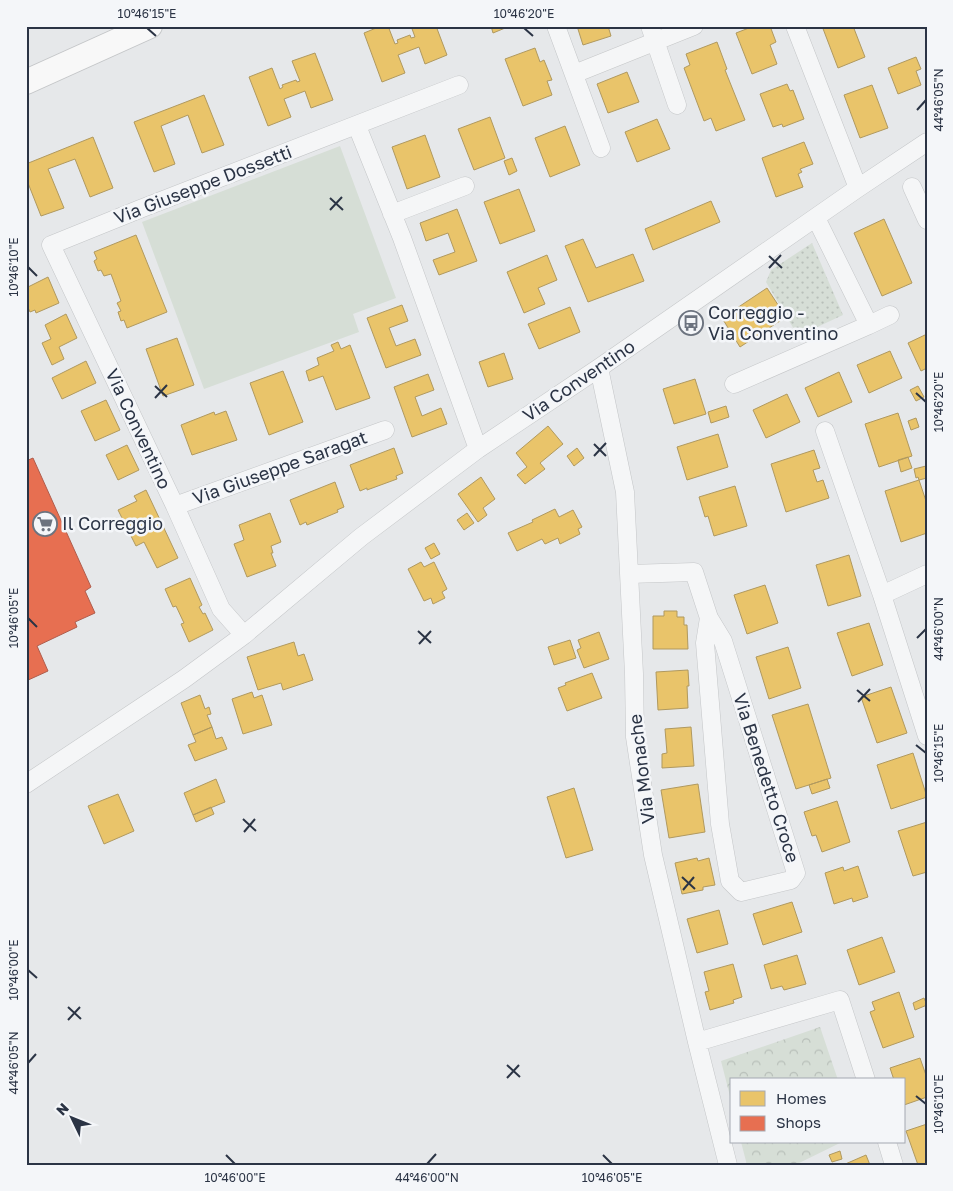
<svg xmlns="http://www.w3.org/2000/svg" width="953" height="1191" font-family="'Golos Text',sans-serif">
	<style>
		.grass { fill: url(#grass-dots) }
		.forest { fill: url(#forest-crowns) }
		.park { fill: #d6ded6 }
		.homes { fill: #e9c46a; stroke: #b0995f }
		.shops { fill: #e76f51; stroke: #af5d4d }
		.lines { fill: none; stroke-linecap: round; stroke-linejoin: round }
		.minor-casing { stroke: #c4c6c8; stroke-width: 19 }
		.secondary-casing { stroke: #c4c6c8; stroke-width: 26 }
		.minor { stroke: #f5f6f7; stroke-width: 18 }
		.secondary { stroke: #f8f8f8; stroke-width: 24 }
		.ticks { fill: none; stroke: #2b3445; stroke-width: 2 }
		.labels { text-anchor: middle; stroke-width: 5; stroke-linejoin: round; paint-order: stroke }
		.street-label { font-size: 18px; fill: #2b3445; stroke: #f4f6f9 }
		.poi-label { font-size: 18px; fill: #2b3445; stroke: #f4f6f9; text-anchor: start }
		.neatline { fill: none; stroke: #2b3445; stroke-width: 2 }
		.ticks-label { font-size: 12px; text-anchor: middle; fill: #2b3445 }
	</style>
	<defs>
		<pattern id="grass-dots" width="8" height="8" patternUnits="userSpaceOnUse" patternTransform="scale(1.25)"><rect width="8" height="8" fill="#d6ded6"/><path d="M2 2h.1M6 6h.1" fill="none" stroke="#b8bfb9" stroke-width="1.8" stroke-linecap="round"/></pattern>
		<pattern id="forest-crowns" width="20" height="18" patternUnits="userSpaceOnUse" patternTransform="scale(1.25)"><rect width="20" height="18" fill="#d6ded6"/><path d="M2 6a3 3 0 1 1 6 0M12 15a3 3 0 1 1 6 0" fill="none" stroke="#b8bfb9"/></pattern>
	</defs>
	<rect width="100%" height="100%" fill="#e6e8ea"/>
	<path class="grass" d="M 812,243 L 843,315 L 798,336 L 766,282 L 771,270 Z"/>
	<path class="forest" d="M 820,1027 L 838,1080 L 732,1080 L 732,1104 L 721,1061 Z
		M 741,1142 L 842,1142 L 795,1165 L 747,1165 Z"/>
	<path class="park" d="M 340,146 L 396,298 L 353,314 L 359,332 L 204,389 L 142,222 Z"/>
	<path class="homes" d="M 381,26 L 388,26 L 395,44 L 398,43 L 397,40 L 410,35 L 411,38 L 415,37 L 411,26 L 436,26 L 447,55 L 425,64 L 419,47 L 398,55 L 405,73 L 382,82 L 364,33 Z
		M 491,26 L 510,26 L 493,33 Z
		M 577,26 L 608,26 L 611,36 L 583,45 Z
		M 754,26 L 770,26 L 776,42 L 770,45 L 777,64 L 752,74 L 736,33 Z
		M 822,26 L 853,26 L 865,57 L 838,68 Z
		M 717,42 L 727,69 L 725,70 L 745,120 L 716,131 L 711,118 L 704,121 L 684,68 L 690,65 L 686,54 Z
		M 535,48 L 540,62 L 544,60 L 552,80 L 547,81 L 552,95 L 523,106 L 505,59 Z
		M 315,53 L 333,100 L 311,108 L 305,91 L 284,99 L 291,117 L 268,126 L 249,77 L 272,68 L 280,89 L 283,87 L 282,85 L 296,80 L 297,82 L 300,81 L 292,61 Z
		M 916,57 L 921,69 L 916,71 L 921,85 L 898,94 L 888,68 Z
		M 627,72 L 639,102 L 608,113 L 597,84 Z
		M 787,84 L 790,91 L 793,90 L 804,119 L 783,127 L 782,124 L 773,127 L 760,94 Z
		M 872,85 L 888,128 L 860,138 L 844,95 Z
		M 204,95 L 224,145 L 202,153 L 188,115 L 161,126 L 175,164 L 154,172 L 134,122 Z
		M 490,117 L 505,158 L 474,170 L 458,129 Z
		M 657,119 L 670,149 L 637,162 L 625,132 Z
		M 565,126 L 580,165 L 550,177 L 535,138 Z
		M 425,135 L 440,177 L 407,189 L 392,147 Z
		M 93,137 L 113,188 L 90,197 L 75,159 L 48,169 L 64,208 L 41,216 L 26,178 L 26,164 Z
		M 804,142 L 813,164 L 800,169 L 802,172 L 798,174 L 803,187 L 776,197 L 762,158 Z
		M 512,158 L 517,171 L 509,175 L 504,161 Z
		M 519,189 L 535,231 L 500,244 L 484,202 Z
		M 711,201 L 720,222 L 653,250 L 645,229 Z
		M 457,209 L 477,261 L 439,275 L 433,260 L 455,252 L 448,233 L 426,241 L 420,223 Z
		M 884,219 L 912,283 L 882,296 L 854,233 Z
		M 136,235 L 167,312 L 127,328 L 124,320 L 121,321 L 118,312 L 121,311 L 117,303 L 121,301 L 111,274 L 104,276 L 101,270 L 98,271 L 94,261 L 97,259 L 94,252 Z
		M 583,239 L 596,268 L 633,254 L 644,281 L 588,302 L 565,246 Z
		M 547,255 L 557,280 L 538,288 L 545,304 L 524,313 L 507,272 Z
		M 48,277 L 59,303 L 36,313 L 35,310 L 30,312 L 26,303 L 26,288 Z
		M 767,288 L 786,317 L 740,347 L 722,318 Z
		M 402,305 L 408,321 L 389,328 L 396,346 L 415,339 L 421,355 L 386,368 L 367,318 Z
		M 570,307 L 580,332 L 539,349 L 528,324 Z
		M 66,314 L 77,338 L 59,347 L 64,359 L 52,365 L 42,343 L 51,339 L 45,325 Z
		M 927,334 L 927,368 L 921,371 L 908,343 Z
		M 177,338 L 194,385 L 163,396 L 146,349 Z
		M 338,342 L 341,349 L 350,345 L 370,398 L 336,410 L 323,376 L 309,381 L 306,371 L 319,365 L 317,358 L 334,351 L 331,345 Z
		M 890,351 L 902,378 L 869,393 L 857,365 Z
		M 504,353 L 513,379 L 488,387 L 479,362 Z
		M 86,361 L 96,383 L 62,399 L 52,378 Z
		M 283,371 L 303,422 L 269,435 L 250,383 Z
		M 839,372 L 852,402 L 818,417 L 805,388 Z
		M 428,374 L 434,390 L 415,397 L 422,416 L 441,408 L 447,424 L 412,437 L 394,387 Z
		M 695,379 L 706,414 L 674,424 L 663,389 Z
		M 918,386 L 924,397 L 916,401 L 910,390 Z
		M 787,394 L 800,422 L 766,438 L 753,410 Z
		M 106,400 L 120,430 L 95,441 L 81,411 Z
		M 726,406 L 729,417 L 711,423 L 708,412 Z
		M 226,411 L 237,440 L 192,455 L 181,425 L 214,412 L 215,415 Z
		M 898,413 L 912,456 L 879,467 L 865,424 Z
		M 916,418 L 919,427 L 911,430 L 908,421 Z
		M 548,426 L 563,444 L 540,463 L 545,469 L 525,484 L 517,475 L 527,467 L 516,453 Z
		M 718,434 L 728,467 L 687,480 L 677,447 Z
		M 127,445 L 139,470 L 118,480 L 106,455 Z
		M 394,448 L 403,473 L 396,476 L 397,479 L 367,490 L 367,488 L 360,491 L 350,465 Z
		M 577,448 L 584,458 L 574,466 L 567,456 Z
		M 814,450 L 820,468 L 813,470 L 817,482 L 823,480 L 829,498 L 786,512 L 771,464 Z
		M 908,457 L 912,468 L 901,472 L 898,460 Z
		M 926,466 L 927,478 L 919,480 L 918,477 L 916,478 L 914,469 Z
		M 481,477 L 495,499 L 483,508 L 487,515 L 478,522 L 458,494 Z
		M 919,480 L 927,504 L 927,533 L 901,542 L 885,491 Z
		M 335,482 L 344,507 L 337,510 L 338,512 L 307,525 L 306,522 L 300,525 L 290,500 Z
		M 735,486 L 747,526 L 714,536 L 708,516 L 705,517 L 699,497 Z
		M 146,490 L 178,558 L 157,568 L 144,542 L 136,546 L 118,510 L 137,501 L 134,496 Z
		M 555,509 L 559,517 L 573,510 L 582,527 L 578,529 L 580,534 L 560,544 L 558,538 L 545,544 L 542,539 L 517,551 L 508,533 L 533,522 L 532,520 Z
		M 270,513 L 281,542 L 271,546 L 273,553 L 271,553 L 276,566 L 247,577 L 234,544 L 244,540 L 239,525 Z
		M 467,513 L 474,523 L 464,530 L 457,520 Z
		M 434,543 L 440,554 L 431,559 L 425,548 Z
		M 849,555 L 861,596 L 828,606 L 816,565 Z
		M 421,562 L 424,567 L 434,562 L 447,589 L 442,592 L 445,598 L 433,604 L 431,598 L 424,601 L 408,569 Z
		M 190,578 L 202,605 L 199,607 L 203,614 L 205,613 L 213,630 L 189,642 L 181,624 L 184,623 L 176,606 L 173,607 L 165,589 Z
		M 765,585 L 778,623 L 747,634 L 734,595 Z
		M 664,611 L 677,611 L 677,617 L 684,617 L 684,625 L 687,625 L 688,649 L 653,649 L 653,616 L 664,616 Z
		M 869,623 L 883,665 L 852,676 L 837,633 Z
		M 599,632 L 609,659 L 584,668 L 577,650 L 581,648 L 578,640 Z
		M 570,640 L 576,658 L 554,665 L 548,647 Z
		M 294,642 L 298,656 L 304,654 L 313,680 L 283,690 L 281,683 L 258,690 L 247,657 Z
		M 788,647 L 801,688 L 769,699 L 756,657 Z
		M 688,670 L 689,686 L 687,686 L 688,708 L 658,710 L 656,672 Z
		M 592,673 L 602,698 L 567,711 L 558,688 L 566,685 L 565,683 Z
		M 891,687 L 907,733 L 877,743 L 861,697 Z
		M 252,692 L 254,698 L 262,695 L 272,725 L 243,734 L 232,699 Z
		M 200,695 L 205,709 L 209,707 L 211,714 L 207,715 L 212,727 L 193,735 L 181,703 Z
		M 808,704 L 831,778 L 796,789 L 772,715 Z
		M 212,727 L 216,739 L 222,737 L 227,749 L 195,761 L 188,745 L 196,742 L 193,735 Z
		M 691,727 L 694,766 L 662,768 L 662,754 L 667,753 L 665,729 Z
		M 913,753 L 927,797 L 891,809 L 877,765 Z
		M 216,779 L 225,802 L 193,815 L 184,793 Z
		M 827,779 L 830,788 L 812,794 L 809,785 Z
		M 698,784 L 705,832 L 669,838 L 661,790 Z
		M 574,788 L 593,850 L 566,858 L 547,797 Z
		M 118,794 L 134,831 L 104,844 L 88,806 Z
		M 837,801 L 850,842 L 822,852 L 816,835 L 812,836 L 804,812 Z
		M 211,807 L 214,814 L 196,822 L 193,815 Z
		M 927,822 L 927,872 L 913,876 L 898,831 Z
		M 697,858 L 698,861 L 709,858 L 715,885 L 703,887 L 703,890 L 682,894 L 675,863 Z
		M 858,866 L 868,897 L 853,902 L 852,898 L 834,904 L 825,873 L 843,867 L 844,871 Z
		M 792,902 L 802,932 L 763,945 L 753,914 Z
		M 719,910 L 728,944 L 697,953 L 687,919 Z
		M 882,937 L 895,972 L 859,985 L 847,950 Z
		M 797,955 L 806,984 L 784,990 L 782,986 L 771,989 L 764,965 Z
		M 733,964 L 742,997 L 733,1000 L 734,1003 L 710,1010 L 705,992 L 709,991 L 704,972 Z
		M 899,992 L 914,1037 L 883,1048 L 870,1012 L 875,1010 L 872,1002 Z
		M 924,998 L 927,1005 L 915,1010 L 913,1003 Z
		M 920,1058 L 927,1078 L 927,1097 L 904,1105 L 904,1080 L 894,1080 L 890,1068 Z
		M 927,1124 L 927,1165 L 918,1165 L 906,1131 Z
		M 840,1151 L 842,1159 L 832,1162 L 829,1155 Z
		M 866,1155 L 870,1165 L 843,1165 Z"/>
	<path class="shops" d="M 33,458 L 91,587 L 85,591 L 95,613 L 75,622 L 77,627 L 37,646 L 48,671 L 26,681 L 26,461 Z"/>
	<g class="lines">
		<defs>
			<path id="minor" d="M 556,26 L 601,148
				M 650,26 L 677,105
				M 795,26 L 858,188
				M 574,74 L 694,26
				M 357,126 L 402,238 L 478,449
				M 912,187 L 927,220
				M 392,214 L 465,186
				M 869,325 L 890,315
				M 599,368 L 625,492 L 634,674 L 635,737 L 653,855 L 697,1042 L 728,1165
				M 734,384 L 869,325 L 816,218
				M 825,431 L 882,595 L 927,736
				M 175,506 L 385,430
				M 629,574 L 694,572 L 709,618 L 723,641 L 796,873 L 791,880 L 741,892 L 730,881 L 720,824 L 705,643 L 709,618
				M 882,595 L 927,574
				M 244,635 L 221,609 L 175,506 L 51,245 L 140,209 L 459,85
				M 26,784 L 184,679 L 244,635 L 361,537 L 478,449 L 599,368 L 858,188 L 927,142
				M 697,1042 L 840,1000 L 866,1080
				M 887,1142 L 894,1165"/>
			<path id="secondary" d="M 26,82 L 150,26"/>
		</defs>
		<use href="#minor" class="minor-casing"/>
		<use href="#secondary" class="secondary-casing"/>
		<use href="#minor" class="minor"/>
		<use href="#secondary" class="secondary"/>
	</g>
	<path class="ticks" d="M 147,28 L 156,36M 524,28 L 533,36M 917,110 L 926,100M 330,198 L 343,210M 330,210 L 342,197M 769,256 L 782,268M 28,267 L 37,276M 769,268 L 781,255M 155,386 L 167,397M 916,393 L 926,402M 155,398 L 167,385M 594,444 L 606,456M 594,456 L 606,443M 28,618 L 37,627M 418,631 L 431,643M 917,638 L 926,629M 419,644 L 431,631M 857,690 L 870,701M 858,702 L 870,689M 916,745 L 926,753M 243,819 L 256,831M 244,832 L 255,819M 682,877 L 695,889M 683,890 L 694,877M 28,970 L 37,978M 68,1007 L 81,1019M 68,1020 L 80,1007M 28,1063 L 36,1054M 507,1065 L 520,1077M 507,1078 L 519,1065M 916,1096 L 926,1104M 226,1155 L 235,1164M 603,1155 L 612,1164M 427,1164 L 436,1154"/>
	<defs>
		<symbol id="bus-ring" viewBox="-11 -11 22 22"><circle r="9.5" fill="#f4f6f9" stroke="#6c737f" stroke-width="1.5"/><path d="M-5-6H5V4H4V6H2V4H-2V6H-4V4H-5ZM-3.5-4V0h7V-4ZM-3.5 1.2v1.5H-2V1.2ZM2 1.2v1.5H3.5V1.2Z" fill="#6c737f"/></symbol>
		<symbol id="supermarket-ring" viewBox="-11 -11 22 22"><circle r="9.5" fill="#f4f6f9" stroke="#6c737f" stroke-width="1.5"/><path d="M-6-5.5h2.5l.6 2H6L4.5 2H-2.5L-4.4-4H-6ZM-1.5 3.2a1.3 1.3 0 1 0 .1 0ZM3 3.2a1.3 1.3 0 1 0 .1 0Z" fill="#6c737f"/></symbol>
	</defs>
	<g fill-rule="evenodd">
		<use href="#bus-ring" x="677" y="309" width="28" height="28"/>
		<use href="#supermarket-ring" x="31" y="510" width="28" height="28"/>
	</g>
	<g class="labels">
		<g class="street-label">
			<text transform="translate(203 185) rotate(-21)" y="6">Via Giuseppe Dossetti</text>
			<text transform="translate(579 381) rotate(-34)" y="6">Via Conventino</text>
			<text transform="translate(138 429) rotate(65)" y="6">Via Conventino</text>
			<text transform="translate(280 468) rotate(-20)" y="6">Via Giuseppe Saragat</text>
			<text transform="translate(642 769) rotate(-97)" y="6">Via Monache</text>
			<text transform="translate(766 778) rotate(72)" y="6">Via Benedetto Croce</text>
		</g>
		<g class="poi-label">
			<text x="708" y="319">Correggio -<tspan x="708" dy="21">Via Conventino</tspan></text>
			<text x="62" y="530">Il Correggio</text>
		</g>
	</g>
	<rect width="953" height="1191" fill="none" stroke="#f4f6f9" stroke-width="55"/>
	<rect x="730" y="1078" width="175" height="65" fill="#f4f6f9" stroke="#a4a8b1"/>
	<rect x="740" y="1091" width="25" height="15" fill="#e9c46a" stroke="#a4a8b1"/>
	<text x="776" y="1104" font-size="15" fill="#2b3445">Homes</text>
	<rect x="740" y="1116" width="25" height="15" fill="#e76f51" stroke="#a4a8b1"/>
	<text x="776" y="1128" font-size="15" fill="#2b3445">Shops</text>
	<g transform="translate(72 1118) rotate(313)" stroke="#f4f6f9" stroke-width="4" paint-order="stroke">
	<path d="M0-4L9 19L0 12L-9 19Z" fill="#2b3445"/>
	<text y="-8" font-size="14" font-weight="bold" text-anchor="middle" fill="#2b3445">N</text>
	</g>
	<rect x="28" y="28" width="898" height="1136" class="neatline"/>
	<g class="ticks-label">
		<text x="147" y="18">10°46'15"E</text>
		<text x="524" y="18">10°46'20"E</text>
		<text transform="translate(939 100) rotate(-90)" y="4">44°46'05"N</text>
		<text transform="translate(14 267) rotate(-90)" y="4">10°46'10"E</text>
		<text transform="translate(939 402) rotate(-90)" y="4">10°46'20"E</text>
		<text transform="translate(14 618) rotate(-90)" y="4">10°46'05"E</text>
		<text transform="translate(939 629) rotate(-90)" y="4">44°46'00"N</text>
		<text transform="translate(939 753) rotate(-90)" y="4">10°46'15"E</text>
		<text transform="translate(14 970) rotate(-90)" y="4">10°46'00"E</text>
		<text transform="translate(14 1063) rotate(-90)" y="4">44°46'05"N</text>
		<text transform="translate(939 1104) rotate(-90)" y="4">10°46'10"E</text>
		<text x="235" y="1182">10°46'00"E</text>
		<text x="427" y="1182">44°46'00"N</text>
		<text x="612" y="1182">10°46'05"E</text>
	</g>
</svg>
